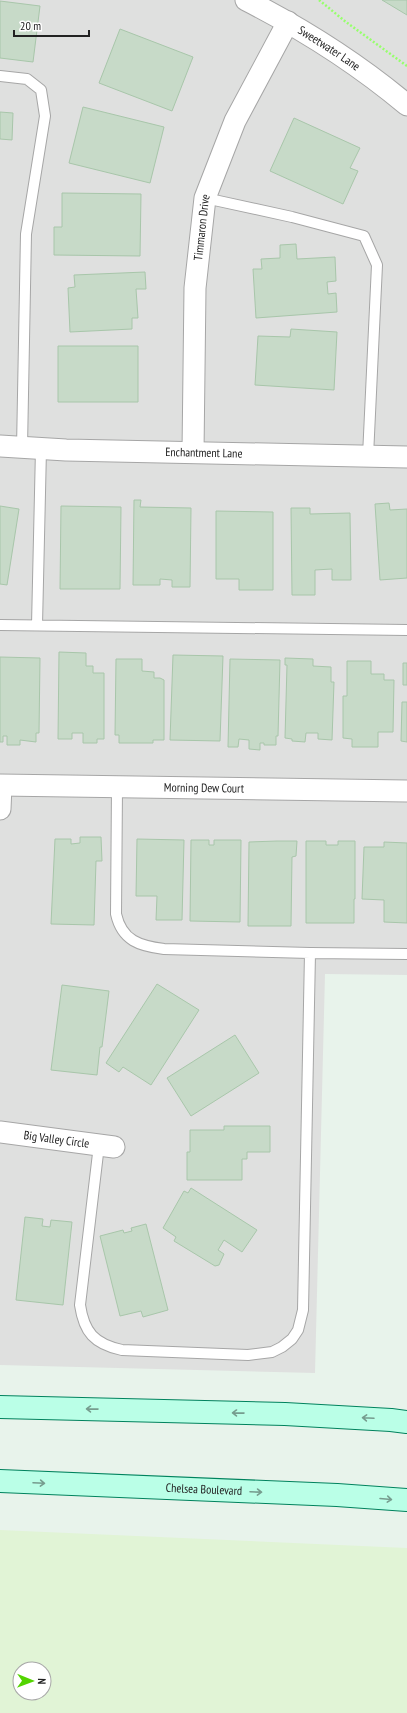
<svg xmlns="http://www.w3.org/2000/svg" width="407" height="1713" font-family="'PT Sans Narrow',sans-serif">
	<style>
		.residential { fill: #dfe0df }
		.commercial { fill: #e1f4d6; fill-rule: evenodd }
		.building { fill: #c7dac8; stroke: #a8c6aa }
		.lines { fill: none; stroke-linecap: round; stroke-linejoin: round }
		.service-casing { stroke: #a6a6a6; stroke-width: 12 }
		.minor-casing { stroke: #a6a6a6; stroke-width: 23 }
		.secondary-casing { stroke: #00825d; stroke-width: 24 }
		.path { stroke: #97ff6d; stroke-width: 2.5; stroke-dasharray: 2 2; stroke-linecap: butt }
		.service { stroke: #fff; stroke-width: 10 }
		.minor { stroke: #fff; stroke-width: 21 }
		.secondary { stroke: #baffe7; stroke-width: 22 }
		.oneway { stroke: #769c8e }
		.labels { text-anchor: middle; stroke-width: 3; stroke-linejoin: round; paint-order: stroke }
		.street-label { font-size: 12px; fill: #222; stroke: #fff }
	</style>
	<rect width="100%" height="100%" fill="#e8f3eb"/>
	<path class="residential" d="M 0,0 L 407,0 L 407,975 L 325,974 L 315,1373 L 0,1365 Z"/>
	<path class="commercial" d="M 0,1530 L 407,1548 L 407,1713 L 0,1713 ZM 20,1669 L 44,1669 L 44,1693 L 20,1693 Z"/>
	<path class="building" d="M 382,0 L 407,0 L 407,15 Z
		M 0,1 L 40,6 L 33,62 L 0,58 Z
		M 120,29 L 193,57 L 172,111 L 99,83 Z
		M 83,107 L 164,127 L 150,183 L 69,163 Z
		M 0,112 L 13,113 L 12,140 L 0,139 Z
		M 294,118 L 360,148 L 350,168 L 358,171 L 343,204 L 270,171 Z
		M 62,193 L 141,194 L 140,256 L 54,255 L 54,227 L 62,227 Z
		M 296,244 L 297,259 L 335,257 L 336,281 L 327,282 L 328,294 L 336,293 L 337,312 L 256,318 L 253,269 L 262,269 L 261,259 L 280,258 L 280,245 Z
		M 145,272 L 146,289 L 136,289 L 138,318 L 132,318 L 132,329 L 70,332 L 68,288 L 75,287 L 74,275 Z
		M 291,329 L 337,332 L 334,390 L 255,385 L 258,336 L 290,337 Z
		M 58,346 L 138,346 L 138,402 L 58,402 Z
		M 134,500 L 141,500 L 140,507 L 191,508 L 190,587 L 172,587 L 172,580 L 160,579 L 160,585 L 133,585 Z
		M 389,503 L 390,510 L 407,509 L 407,578 L 380,580 L 375,504 Z
		M 0,506 L 19,509 L 7,585 L 0,584 Z
		M 61,506 L 121,507 L 120,589 L 60,589 Z
		M 291,508 L 310,508 L 310,514 L 350,513 L 351,580 L 332,580 L 332,569 L 315,570 L 315,595 L 292,595 Z
		M 216,511 L 273,512 L 273,590 L 239,590 L 239,579 L 216,579 Z
		M 59,652 L 86,653 L 86,666 L 93,666 L 93,673 L 104,673 L 104,739 L 97,739 L 97,743 L 83,743 L 83,733 L 72,733 L 72,739 L 58,739 Z
		M 173,655 L 223,656 L 220,741 L 170,740 Z
		M 0,657 L 40,658 L 39,733 L 36,733 L 36,742 L 20,740 L 20,745 L 7,745 L 7,736 L 3,736 L 3,742 L 0,742 Z
		M 285,658 L 313,659 L 313,666 L 331,667 L 331,682 L 334,682 L 332,740 L 318,739 L 318,733 L 306,733 L 305,742 L 292,741 L 292,739 L 285,738 L 287,665 L 285,665 Z
		M 116,659 L 142,659 L 142,671 L 154,672 L 154,678 L 160,678 L 164,680 L 164,740 L 153,740 L 153,743 L 119,743 L 119,735 L 115,735 Z
		M 230,659 L 280,660 L 278,736 L 276,736 L 276,745 L 264,745 L 264,743 L 260,743 L 260,750 L 249,749 L 249,740 L 239,739 L 238,747 L 228,747 Z
		M 347,661 L 371,661 L 371,674 L 384,674 L 384,680 L 394,680 L 393,732 L 378,732 L 378,747 L 352,747 L 352,739 L 343,738 L 343,696 L 347,696 Z
		M 403,663 L 407,663 L 407,685 L 403,685 Z
		M 402,702 L 407,702 L 407,742 L 401,741 Z
		M 80,837 L 101,837 L 102,861 L 96,861 L 94,925 L 51,924 L 55,839 L 71,839 L 71,844 L 80,843 Z
		M 137,839 L 184,840 L 182,920 L 156,920 L 157,896 L 136,896 Z
		M 191,840 L 209,840 L 209,845 L 214,845 L 214,840 L 241,840 L 240,922 L 190,921 Z
		M 277,841 L 297,841 L 296,856 L 292,857 L 291,926 L 248,926 L 249,842 Z
		M 306,841 L 326,841 L 326,845 L 338,845 L 338,841 L 355,841 L 355,899 L 354,899 L 354,923 L 306,923 Z
		M 384,842 L 407,843 L 407,923 L 384,922 L 384,900 L 362,899 L 364,847 L 384,847 Z
		M 157,984 L 199,1010 L 151,1085 L 123,1067 L 119,1072 L 106,1063 Z
		M 62,985 L 109,991 L 102,1047 L 100,1047 L 97,1075 L 51,1070 Z
		M 235,1035 L 259,1073 L 191,1116 L 167,1078 Z
		M 224,1126 L 270,1126 L 270,1152 L 247,1152 L 247,1159 L 242,1159 L 242,1180 L 187,1180 L 187,1152 L 190,1152 L 190,1130 L 224,1130 Z
		M 191,1188 L 257,1230 L 242,1252 L 224,1240 L 218,1250 L 224,1254 L 219,1265 L 215,1266 L 174,1241 L 176,1237 L 163,1228 L 184,1191 L 188,1193 Z
		M 25,1217 L 43,1219 L 42,1226 L 50,1227 L 51,1220 L 72,1222 L 63,1305 L 16,1300 Z
		M 146,1224 L 168,1310 L 143,1317 L 141,1311 L 120,1316 L 100,1236 L 123,1230 L 124,1233 L 132,1231 L 131,1228 Z"/>
	<g class="lines">
		<defs>
			<path id="service" d="M 0,76 L 27,79 L 41,90 L 45,116 L 26,234 L 22,448
				M 205,198 L 292,217 L 364,236 L 377,265 L 368,456
				M 0,625 L 407,630
				M 37,625 L 41,449
				M 117,788 L 116,914 C 122,941 140,946 164,949 L 310,953 L 407,954
				M 99,1145 L 80,1305 C 84,1332 94,1344 122,1350 L 248,1355 L 272,1352 L 282,1347 L 292,1339 L 298,1330 L 303,1310 L 310,953"/>
			<g id="minor">
				<path id="s1" d="M 246,0 C 303,29 358,64 407,105"/>
				<path id="s2" d="M 0,446 L 66,450 L 407,457"/>
				<path id="s3" d="M 193,452 L 195,288 L 205,198 L 235,121 L 288,22"/>
				<path id="s4" d="M 0,785 L 407,791"/>
				<path d="M 0,809 L 1,786"/>
				<path id="s5" d="M 0,1132 L 114,1147"/>
			</g>
			<g id="secondary">
				<path d="M 0,1407 L 285,1414 L 391,1420 L 407,1422"/>
				<path id="s6" d="M 0,1481 L 337,1495 L 407,1500"/>
			</g>
		</defs>
		<use href="#service" class="service-casing"/>
		<use href="#minor" class="minor-casing"/>
		<use href="#secondary" class="secondary-casing"/>
		<path class="path" d="M 319,0 L 346,22 L 407,66"/>
		<use href="#service" class="service"/>
		<use href="#minor" class="minor"/>
		<use href="#secondary" class="secondary"/>
	</g>
	<defs><path id="oneway-shaft" d="M-6 0H5M1.5-3L5.5 0L1.5 3" fill="none" stroke-width="1.6" stroke-linecap="round" stroke-linejoin="round"/></defs>
	<g class="oneway">
		<use href="#oneway-shaft" transform="translate(92 1409) rotate(-179)"/>
		<use href="#oneway-shaft" transform="translate(238 1413) rotate(-179)"/>
		<use href="#oneway-shaft" transform="translate(368 1418) rotate(-177)"/>
		<use href="#oneway-shaft" transform="translate(39 1483) rotate(3)"/>
		<use href="#oneway-shaft" transform="translate(256 1492) rotate(2)"/>
		<use href="#oneway-shaft" transform="translate(386 1499) rotate(5)"/>
	</g>
	<g class="labels">
		<g class="street-label">
			<text dy="4" stroke="none"><textPath href="#s1" startOffset="96">Sweetwater Lane</textPath></text>
			<text dy="4" stroke="none"><textPath href="#s3" startOffset="225">Timmaron Drive</textPath></text>
			<text dy="4" stroke="none"><textPath href="#s2" startOffset="204">Enchantment Lane</textPath></text>
			<text dy="4" stroke="none"><textPath href="#s4" startOffset="204">Morning Dew Court</textPath></text>
			<text dy="4" stroke="none"><textPath href="#s5" startOffset="57">Big Valley Circle</textPath></text>
			<text dy="4" stroke="none"><textPath href="#s6" startOffset="204">Chelsea Boulevard</textPath></text>
		</g>
	</g>
	<g transform="translate(32 1681) rotate(91)"><circle r="19" fill="#ffffff" stroke="#a7a7a7"/>
	<path d="M0-3L7 15L0 10L-7 15Z" fill="#53d400"/>
	<text y="-6" font-size="11" font-weight="bold" text-anchor="middle" fill="#222222">N</text>
	</g>
	<path d="M14 30v6h75v-6" fill="none" stroke="#222222" stroke-width="2"/>
	<text x="20" y="30" font-size="12" fill="#222222" stroke="#ffffff" stroke-width="3" paint-order="stroke">20 m</text>
</svg>
